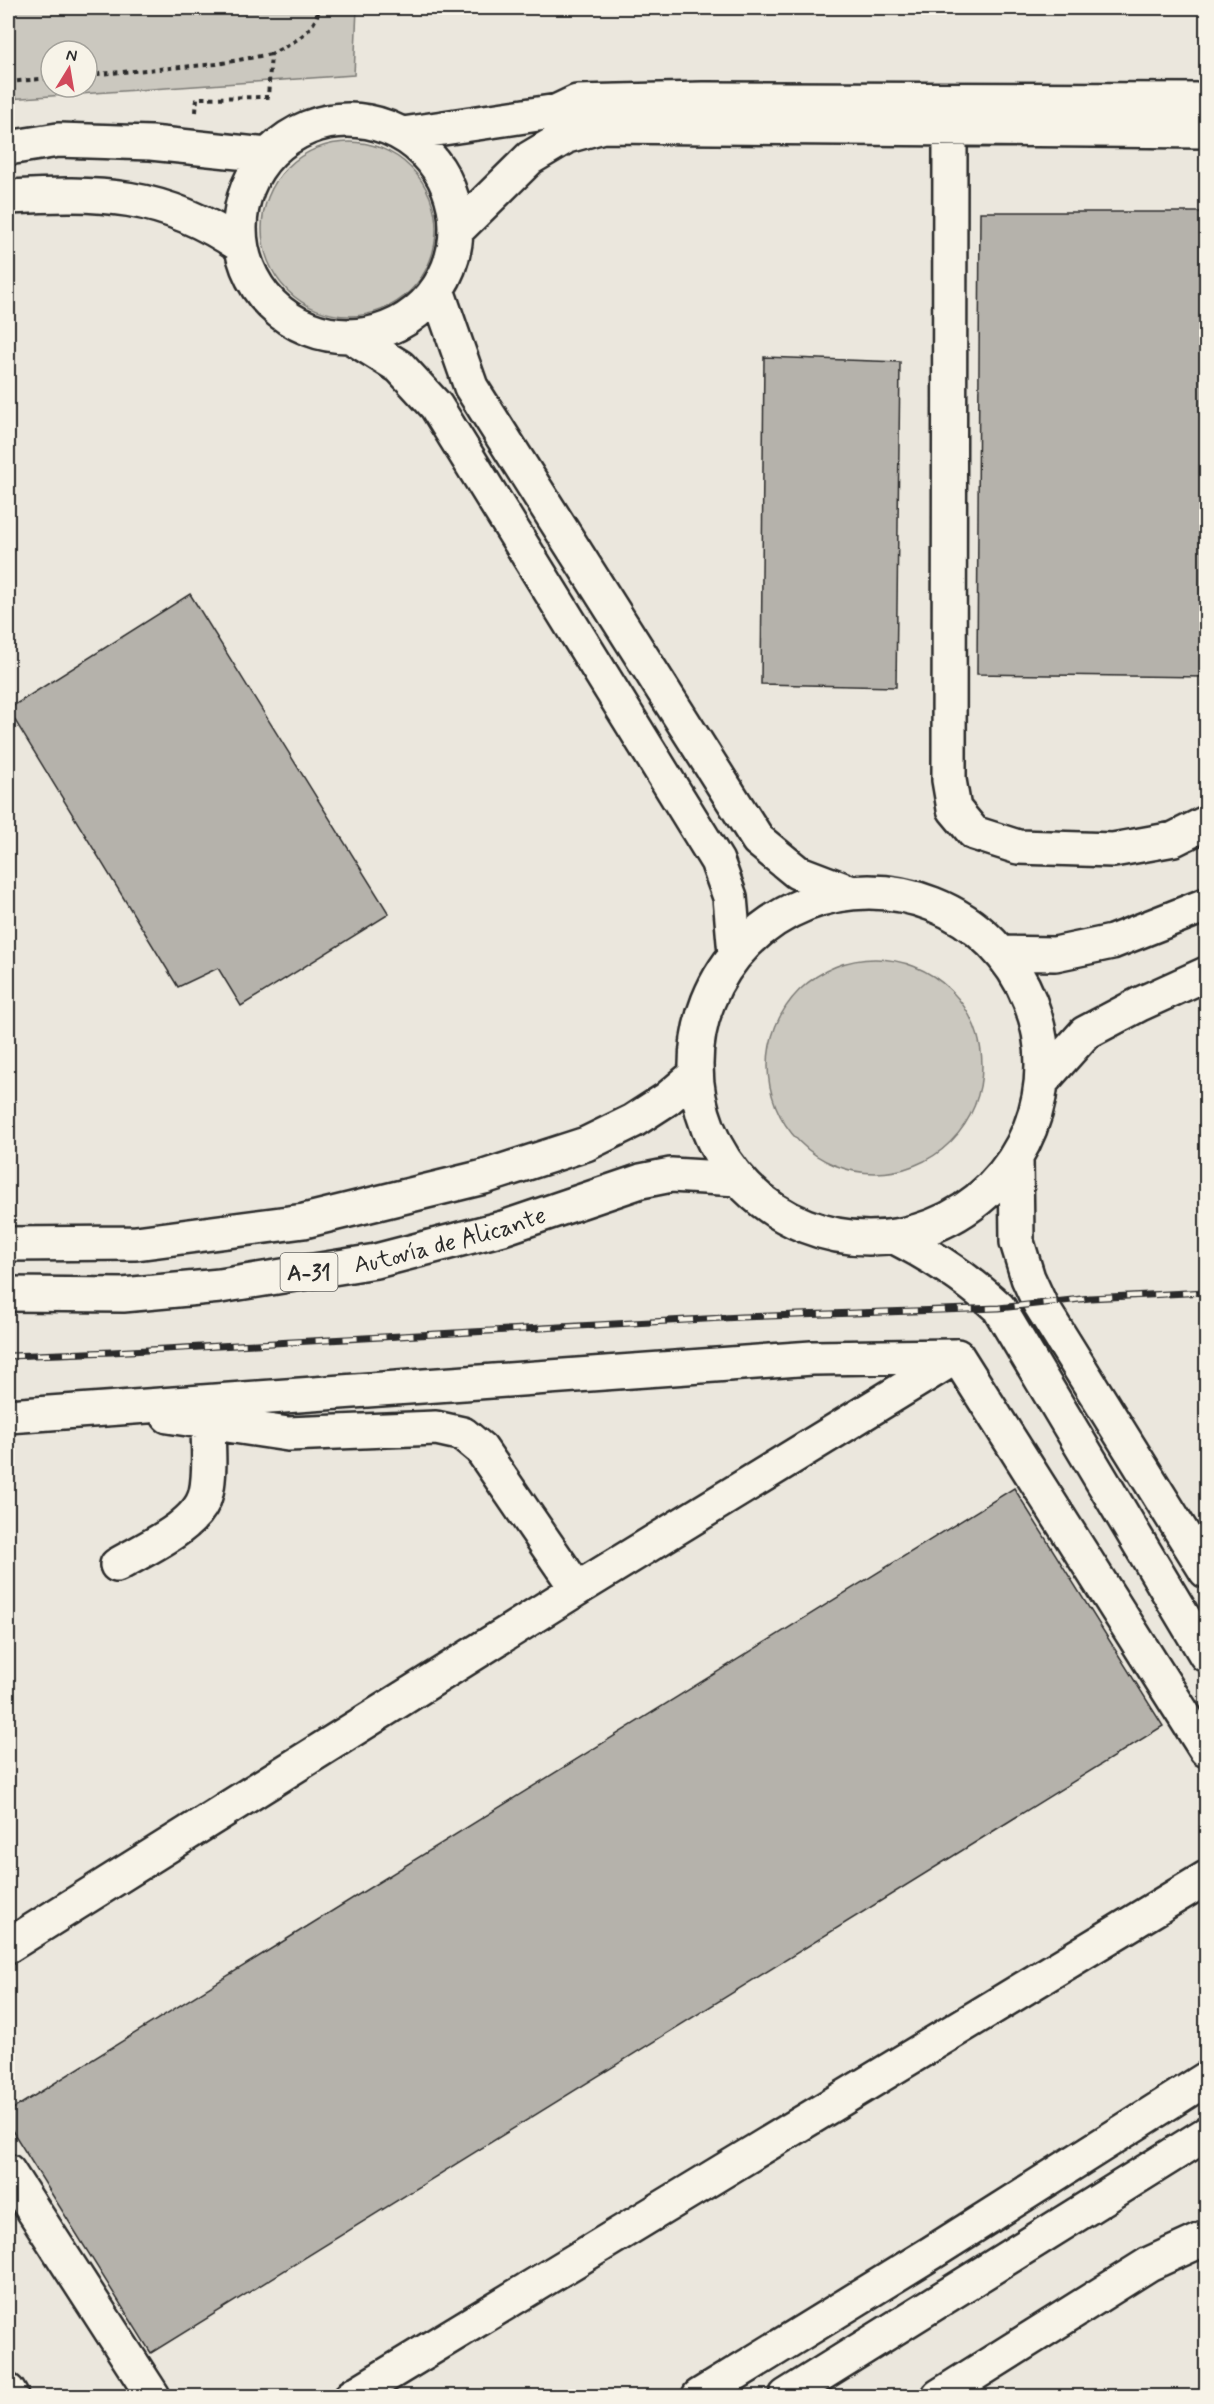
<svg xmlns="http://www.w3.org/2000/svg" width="1214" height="2404" font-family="Mynerve,sans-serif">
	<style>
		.green { fill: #cbc8bf; stroke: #7b7a75; stroke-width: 1.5; fill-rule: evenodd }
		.building { fill: #b5b2ab; stroke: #2b2b2b; stroke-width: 1.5 }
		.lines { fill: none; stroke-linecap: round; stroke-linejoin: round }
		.minor-casing { stroke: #2b2b2b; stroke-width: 38 }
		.highway-casing { stroke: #2b2b2b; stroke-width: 38 }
		.path { stroke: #2b2b2b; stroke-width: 4; stroke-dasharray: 4.5 4.5; stroke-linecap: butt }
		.minor { stroke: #f7f3e8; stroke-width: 33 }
		.highway { stroke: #f7f3e8; stroke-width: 33 }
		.rail-casing { stroke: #2b2b2b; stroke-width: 7 }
		.rail { stroke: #f7f3e8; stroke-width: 4.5; stroke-dasharray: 14; stroke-linecap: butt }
		.labels { text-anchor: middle; stroke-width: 5; stroke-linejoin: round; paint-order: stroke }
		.shield { fill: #f7f3e8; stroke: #686764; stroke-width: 1.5 }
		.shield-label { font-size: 22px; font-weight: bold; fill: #2b2b2b }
		.street-label { font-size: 24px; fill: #2b2b2b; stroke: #f7f3e8 }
	</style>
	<rect width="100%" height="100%" fill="#ebe7dd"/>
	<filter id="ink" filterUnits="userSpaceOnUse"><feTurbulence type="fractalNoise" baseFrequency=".0167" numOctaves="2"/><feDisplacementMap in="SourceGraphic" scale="12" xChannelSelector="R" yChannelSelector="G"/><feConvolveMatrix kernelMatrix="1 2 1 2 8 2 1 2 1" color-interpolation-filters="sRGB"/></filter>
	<g filter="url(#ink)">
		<path class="green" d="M 8,8 L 357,8 L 354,75 L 8,99 ZM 51,51 L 87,51 L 87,87 L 51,87 Z
			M262 229a87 87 0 1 1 174 0a87 87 0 1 1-174 0Z
			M768 1066a107 107 0 1 1 214 0a107 107 0 1 1-214 0Z"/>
		<path class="building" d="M 980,212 L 1206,212 L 1206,677 L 977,674 Z
			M 764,357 L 900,362 L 896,687 L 761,684 Z
			M 190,594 L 389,914 L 241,1006 L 218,968 L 178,987 L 8,709 Z
			M 1014,1488 L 1163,1726 L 151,2353 L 8,2124 L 8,2112 Z"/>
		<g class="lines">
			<defs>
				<path id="minor" d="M240 228a108 108 0 1 1 216 0a108 108 0 1 1-216 0Z
					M 950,130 L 949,780 L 954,809 L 974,833 L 1018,847 L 1113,850 L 1174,839 L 1206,823
					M 403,134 L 558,111 L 577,102 L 703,99 L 1206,100
					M 8,148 L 58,140 L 151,143 L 267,155
					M 8,197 C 98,192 163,192 241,246
					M 457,230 L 530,158 L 567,136 L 603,126 L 1206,131
					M 437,290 L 471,387 L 758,840 L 797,872 L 852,893
					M 350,336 L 400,367 L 436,406 L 717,861 L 730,897 L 735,954
					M696 1065a173 173 0 1 1 346 0a173 173 0 1 1-346 0Z
					M 1001,953 L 1055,954 L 1112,942 L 1206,905
					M 1043,1080 L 1085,1033 L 1140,1004 L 1206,974
					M 1016,1158 L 1017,1242 L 1028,1278 L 1040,1304 L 1206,1571
					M 895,1237 C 934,1257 967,1278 999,1308 L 1206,1655
					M 957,1356 L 1206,1750
					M 8,1416 L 812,1358 L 955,1356
					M 168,1416 L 288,1434 L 436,1428 L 463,1434 L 481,1449 L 577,1589
					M 117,1565 C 144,1549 199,1526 206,1493 C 211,1471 208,1445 208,1422
					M 8,1946 L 577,1589 L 957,1356
					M 8,2171 L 153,2396
					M 8,2391 L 11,2396
					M 352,2396 L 1206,1878
					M 699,2396 L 933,2252 L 1206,2079
					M 786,2396 L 1206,2134
					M 939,2396 L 1149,2264 L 1206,2238"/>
				<g id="highway">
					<path d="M 8,1244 L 136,1243 L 304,1221 L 484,1177 L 586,1144 L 633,1121 L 667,1099 L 695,1075"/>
					<path id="s1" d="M 8,1294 L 123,1295 L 220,1286 L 376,1261 L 503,1228 L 641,1181 L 671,1175 L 738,1179"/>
				</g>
			</defs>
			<use href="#minor" class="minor-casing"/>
			<use href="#highway" class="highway-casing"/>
			<path class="path" d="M 87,75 L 217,64 L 271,54
				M 8,82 L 51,78
				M 196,112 L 197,98 L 268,97 L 271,54 C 292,43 315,33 319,8"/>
			<use href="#minor" class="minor"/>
			<use href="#highway" class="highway"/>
			<defs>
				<path id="rail" d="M 8,1356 L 112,1352 L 741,1317 L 999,1308 L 1090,1298 L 1206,1292"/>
			</defs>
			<use href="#rail" class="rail-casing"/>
			<use href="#rail" class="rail"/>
		</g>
	</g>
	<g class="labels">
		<rect class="shield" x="280.5" y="1253" width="57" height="38" rx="4.5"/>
		<g class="shield-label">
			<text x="309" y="1280">A-31</text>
		</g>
		<g class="street-label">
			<text dy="8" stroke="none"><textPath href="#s1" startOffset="447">Autovía de Alicante</textPath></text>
		</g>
	</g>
	<rect width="1214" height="2404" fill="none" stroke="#f7f3e8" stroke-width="30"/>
	<rect x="15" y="15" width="1184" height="2374" fill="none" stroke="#2b2b2b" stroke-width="2" filter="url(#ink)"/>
	<g transform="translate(69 69) rotate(11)"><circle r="28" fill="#f7f3e8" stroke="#a5a39c" stroke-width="1.5"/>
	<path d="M0-4.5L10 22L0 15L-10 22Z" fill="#d1495b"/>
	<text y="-9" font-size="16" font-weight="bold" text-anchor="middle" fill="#2b2b2b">N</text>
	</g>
</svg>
